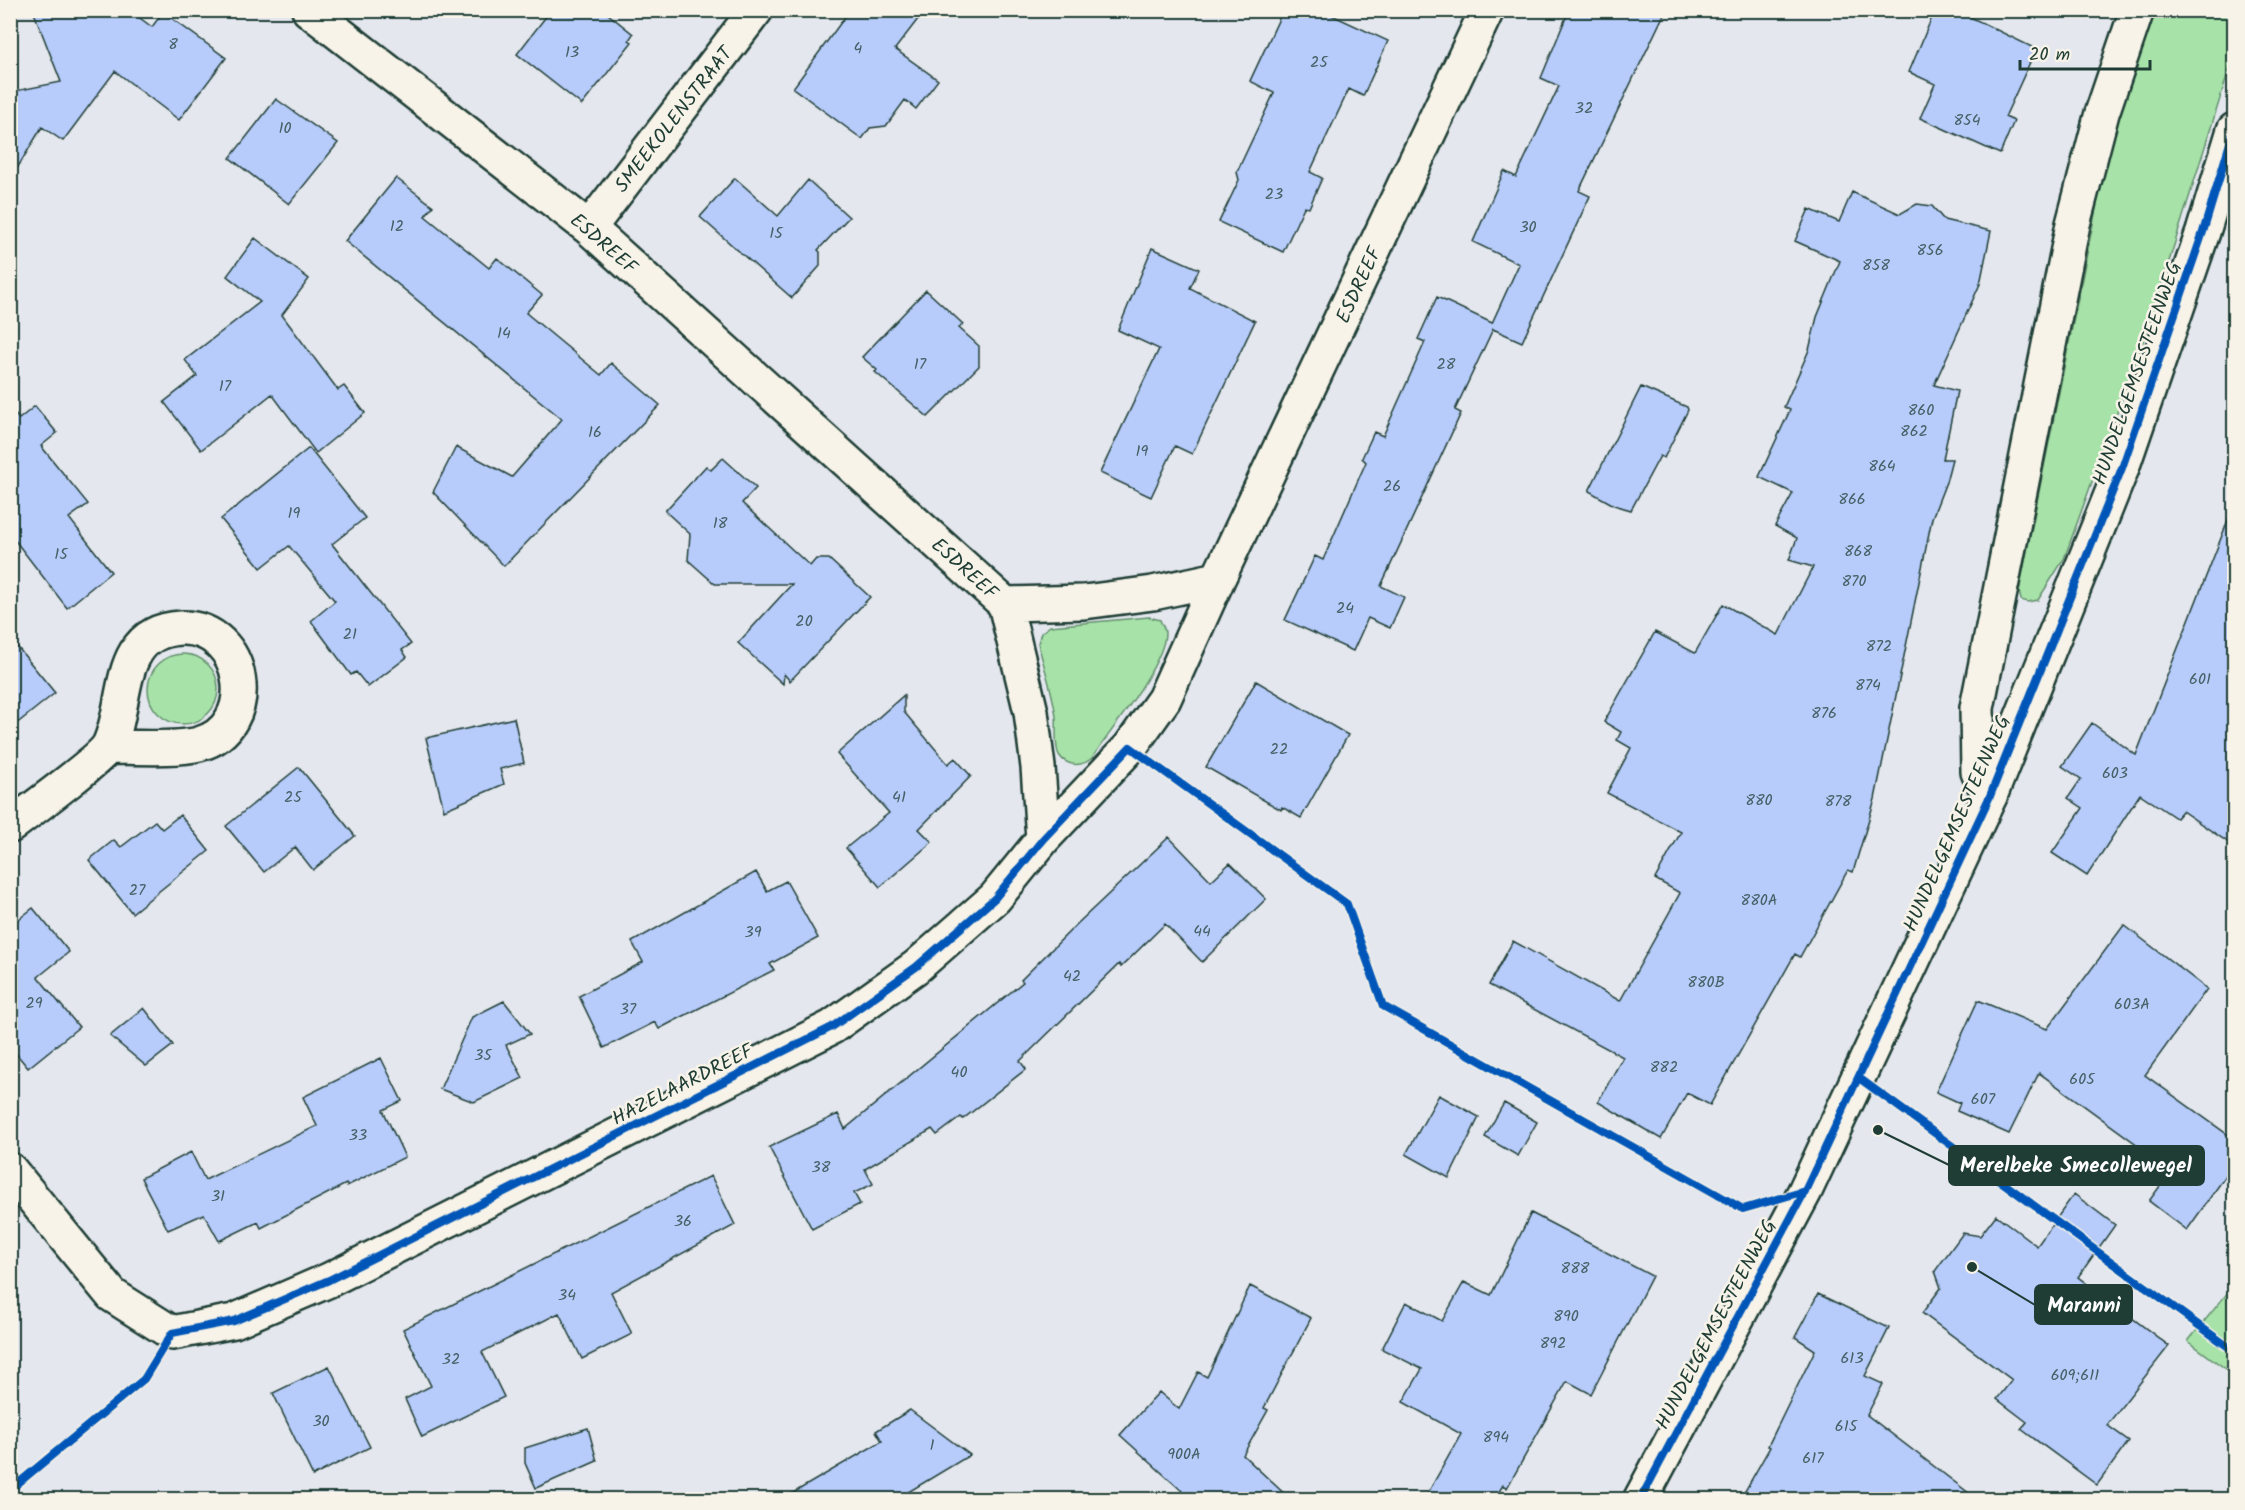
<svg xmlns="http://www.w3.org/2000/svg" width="2245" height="1510" font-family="Kalam,sans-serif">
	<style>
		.green { fill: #a7e2a8; stroke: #63906e; stroke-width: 1.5 }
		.building { fill: #b7ccfb; stroke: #1f3d34; stroke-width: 1.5 }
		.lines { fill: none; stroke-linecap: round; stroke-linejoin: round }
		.minor-casing { stroke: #1f3d34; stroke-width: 38 }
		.secondary-casing { stroke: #1f3d34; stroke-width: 38 }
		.minor { stroke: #f7f3e8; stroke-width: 33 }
		.secondary { stroke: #f7f3e8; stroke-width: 33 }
		.cycleway-casing { stroke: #f7f3e8; stroke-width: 11 }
		.cycleway { stroke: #0057b8; stroke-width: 8 }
		.labels { text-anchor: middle; stroke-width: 5; stroke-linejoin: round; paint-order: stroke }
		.number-label { font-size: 16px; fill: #456166 }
		.street-label { font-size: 20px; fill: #1f3d34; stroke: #f7f3e8 }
		.leader { fill: none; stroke: #1f3d34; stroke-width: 2 }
		.callout-dot { fill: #1f3d34; stroke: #f7f3e8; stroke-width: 2 }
		.callout { fill: #1f3d34; stroke: #1f3d34; stroke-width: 2 }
		.callout-label { font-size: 21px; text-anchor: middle; font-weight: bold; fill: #fff }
	</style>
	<rect width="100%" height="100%" fill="#e4e7ee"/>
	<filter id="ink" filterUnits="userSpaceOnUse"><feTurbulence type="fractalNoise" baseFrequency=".0167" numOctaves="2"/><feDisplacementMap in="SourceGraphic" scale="12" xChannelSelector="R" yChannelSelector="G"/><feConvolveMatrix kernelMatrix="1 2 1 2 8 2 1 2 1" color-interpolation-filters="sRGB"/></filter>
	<g filter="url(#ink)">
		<path class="green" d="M 2155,11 L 2234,11 L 2234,54 L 2150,322 L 2064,559 L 2038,600 L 2028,602 L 2021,600 L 2019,591 L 2101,184 L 2119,109 Z
			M 1149,617 L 1160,620 C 1162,625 1165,628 1165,633 C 1165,664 1110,731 1092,758 C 1082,767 1067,767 1059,755 C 1054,746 1057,728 1056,717 C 1053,692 1044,668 1038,643 L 1041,633 L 1050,626 Z
			M148 689a35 35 0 1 1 70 0a35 35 0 1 1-70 0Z
			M 2234,1285 L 2234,1375 L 2188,1341 Z"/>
		<path class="building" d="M 33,10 L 129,10 L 152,27 L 163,12 L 226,58 L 179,120 L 115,71 L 63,141 L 42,127 L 10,180 L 10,92 L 61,82 Z
			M 551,10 L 603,10 L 633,34 L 629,40 L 632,42 L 582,105 L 517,54 Z
			M 850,10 L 925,10 L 895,49 L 938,80 L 916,109 L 905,100 L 886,126 L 870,128 L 862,139 L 793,88 Z
			M 1283,10 L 1321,10 L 1388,41 L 1363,96 L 1349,89 L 1310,172 L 1322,178 L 1309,208 L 1304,207 L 1283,252 L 1219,222 L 1239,180 L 1237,172 L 1274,93 L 1250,81 Z
			M 1569,10 L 1666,10 L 1579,191 L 1590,196 L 1522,342 L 1493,329 L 1455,410 L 1461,413 L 1381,586 L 1404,597 L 1390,628 L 1368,618 L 1353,651 L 1285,620 L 1315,556 L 1323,560 L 1366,462 L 1362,458 L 1374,432 L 1383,436 L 1425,342 L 1418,339 L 1437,297 L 1492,323 L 1519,264 L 1473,242 L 1504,171 L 1516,177 L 1559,86 L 1541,78 Z
			M 1935,10 L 1956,10 L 2036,49 L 2005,117 L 2014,121 L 2000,154 L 1920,118 L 1935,84 L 1909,72 Z
			M 276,99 L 338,143 L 289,204 L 230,158 Z
			M 396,178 L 433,206 L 425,216 L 489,268 L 497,258 L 542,295 L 526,313 L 601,375 L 611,363 L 660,405 L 504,566 L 433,492 L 456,447 L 512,477 L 562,419 L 345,241 Z
			M 735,178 L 778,216 L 808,180 L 849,217 L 818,250 L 820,252 L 820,266 L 792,298 L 700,217 Z
			M 1852,192 L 1900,214 L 1917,204 L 1932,206 L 1944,220 L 1991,231 L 1980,284 L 1934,385 L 1957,391 L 1943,459 L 1952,459 L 1946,482 L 1932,518 L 1875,799 L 1853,872 L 1848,870 L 1800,957 L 1795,954 L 1710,1105 L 1687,1093 L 1661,1139 L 1598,1102 L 1623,1057 L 1489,985 L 1513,941 L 1620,1001 L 1680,893 L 1655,879 L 1681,832 L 1607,793 L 1631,748 L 1617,740 L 1621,732 L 1604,722 L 1655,632 L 1695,653 L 1723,604 L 1778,635 L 1813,567 L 1789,560 L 1797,538 L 1775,526 L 1793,493 L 1759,477 L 1790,410 L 1784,407 L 1809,350 L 1817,317 L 1840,261 L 1795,241 L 1809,209 L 1839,222 Z
			M 255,238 L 309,279 L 282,315 L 338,390 L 344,386 L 365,413 L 316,453 L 272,394 L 201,450 L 164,402 L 197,376 L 185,360 L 260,302 L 227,276 Z
			M 1152,248 L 1199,269 L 1190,288 L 1255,321 L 1192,454 L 1175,446 L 1151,497 L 1100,473 L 1159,349 L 1118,330 Z
			M 926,290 L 963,324 L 959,328 L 979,346 L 979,366 L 928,417 L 875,372 L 877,370 L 862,357 Z
			M 1641,387 L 1687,407 L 1688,410 L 1664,458 L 1660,456 L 1631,510 L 1614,505 L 1589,491 Z
			M 35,406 L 57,433 L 41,446 L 88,504 L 69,518 L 111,572 L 67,608 L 10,534 L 10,408 L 19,419 Z
			M 309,448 L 365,518 L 332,544 L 411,644 L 402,650 L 407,657 L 368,687 L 356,672 L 351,675 L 311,621 L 335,601 L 289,546 L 261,568 L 221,519 Z
			M 723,458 L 756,488 L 742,503 L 810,566 L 816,559 L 829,559 L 870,597 L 790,681 L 784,674 L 783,684 L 738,643 L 792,584 L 715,584 L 688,560 L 690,534 L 665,511 L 706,466 L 711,470 Z
			M 2232,510 L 2235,510 L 2235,847 L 2182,811 L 2176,818 L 2140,794 L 2087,876 L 2052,853 L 2083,808 L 2068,798 L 2081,779 L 2062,766 L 2092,723 L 2136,755 Z
			M 10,638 L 55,693 L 10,729 Z
			M 1256,681 L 1348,735 L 1301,818 L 1282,807 L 1281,810 L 1206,767 Z
			M 904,695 L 904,712 L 948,764 L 955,758 L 971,776 L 919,829 L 932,842 L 880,887 L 846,848 L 889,813 L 837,754 Z
			M 514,718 L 524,763 L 500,769 L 504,784 L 444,810 L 426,738 Z
			M 299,767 L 355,836 L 313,870 L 295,847 L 264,872 L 226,826 Z
			M 180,815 L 209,851 L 132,913 L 89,860 L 114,840 L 121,847 L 155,821 L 162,829 Z
			M 1169,837 L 1211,881 L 1230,863 L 1266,899 L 1202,962 L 1165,924 L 1121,967 L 1119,964 L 1020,1061 L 1026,1069 L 963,1119 L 961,1117 L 937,1135 L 932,1129 L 865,1169 L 873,1184 L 854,1193 L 860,1204 L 812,1229 L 769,1147 L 838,1114 L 845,1129 L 1023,982 L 1021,980 L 1078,923 Z
			M 756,872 L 767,891 L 786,881 L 818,938 L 770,964 L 774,970 L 676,1020 L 659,1029 L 655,1022 L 604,1048 L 579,996 L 643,962 L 632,942 Z
			M 33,908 L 69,952 L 38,977 L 79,1027 L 28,1068 L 10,1046 L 10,926 Z
			M 2124,925 L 2207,989 L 2145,1075 L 2235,1140 L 2235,1163 L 2187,1230 L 2149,1201 L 2172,1170 L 2039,1073 L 2009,1134 L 1957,1111 L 1960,1103 L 1936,1092 L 1978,1000 L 2047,1029 Z
			M 504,1001 L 530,1034 L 506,1045 L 523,1078 L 474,1102 L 440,1089 L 472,1017 Z
			M 144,1008 L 173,1045 L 146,1066 L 110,1036 Z
			M 381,1058 L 402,1101 L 383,1110 L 405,1157 L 347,1186 L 346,1184 L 261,1228 L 258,1222 L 219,1241 L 204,1214 L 168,1230 L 141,1178 L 191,1152 L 205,1180 L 317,1126 L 303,1097 Z
			M 1439,1095 L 1479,1117 L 1449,1178 L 1406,1154 Z
			M 1504,1103 L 1537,1122 L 1518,1156 L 1485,1137 Z
			M 711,1176 L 735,1225 L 611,1292 L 632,1334 L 582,1359 L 559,1313 L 482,1352 L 504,1397 L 422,1437 L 405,1399 L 431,1386 L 403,1329 Z
			M 2074,1194 L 2115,1225 L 2078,1277 L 2169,1346 L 2107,1425 L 2129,1441 L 2097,1485 L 2021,1429 L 2027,1422 L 1997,1399 L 2012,1380 L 1922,1313 L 1941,1288 L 1935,1271 L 1963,1233 L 1980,1236 L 1996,1215 L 2037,1246 Z
			M 1531,1213 L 1652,1276 L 1591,1394 L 1567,1381 L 1507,1488 L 1503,1485 L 1494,1500 L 1424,1500 L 1461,1434 L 1403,1402 L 1422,1369 L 1382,1349 L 1406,1302 L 1442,1321 L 1464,1282 L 1491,1295 Z
			M 1250,1286 L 1311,1318 L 1264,1408 L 1268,1410 L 1243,1455 L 1291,1500 L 1192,1500 L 1120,1435 L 1159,1392 L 1179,1409 L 1198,1372 L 1207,1377 Z
			M 1818,1294 L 1889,1328 L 1865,1376 L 1883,1384 L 1867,1415 L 1978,1500 L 1740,1500 L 1770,1447 L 1768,1446 L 1815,1350 L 1795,1337 Z
			M 329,1366 L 370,1447 L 313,1476 L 273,1393 Z
			M 910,1410 L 970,1455 L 895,1500 L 781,1500 L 882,1441 L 876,1431 Z
			M 588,1428 L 597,1461 L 536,1488 L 525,1463 L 525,1448 Z"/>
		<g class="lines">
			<defs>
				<path id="minor" d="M 309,10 L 589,228 L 1005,604 L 1084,602 L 1153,593 L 1218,579 L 1487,10
					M 589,228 L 756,10
					M 1005,604 L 1031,712 L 1038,767 L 1043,839
					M 1990,796 L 1978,772 L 1977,708 L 2073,224 L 2102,113 L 2137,10
					M 10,826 C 26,814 103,757 109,745 C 129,704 114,631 181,628 C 247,626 262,727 199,744 C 176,750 133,747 108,747
					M 10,1170 L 112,1295 L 172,1333 L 234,1321 L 329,1280 L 832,1027 L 916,967 L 995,898 L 1043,839 L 1130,747 L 1164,699 L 1218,579"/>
				<path id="secondary" d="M 1640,1500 L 1805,1191 L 1990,796 L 2122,468 L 2203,232 L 2234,130"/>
			</defs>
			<use href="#minor" class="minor-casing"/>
			<use href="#secondary" class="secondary-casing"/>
			<use href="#minor" class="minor"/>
			<use href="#secondary" class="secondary"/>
			<defs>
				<path id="cycleway" d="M 1859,1078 L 2234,1351
					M 10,1490 L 144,1379 L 172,1333 L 234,1321 L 329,1280 L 832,1027 L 916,967 L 995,898 L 1043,839 L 1130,747 L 1347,904 L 1383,1006 L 1743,1209 L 1805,1191
					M 1640,1500 L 1805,1191 L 1990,796 L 2122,468 L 2203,232 L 2234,130"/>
			</defs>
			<use href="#cycleway" class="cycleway-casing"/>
			<use href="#cycleway" class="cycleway"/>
		</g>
	</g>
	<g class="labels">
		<g class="number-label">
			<text x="173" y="49">8</text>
			<text x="858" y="53">4</text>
			<text x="572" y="57">13</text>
			<text x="1319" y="67">25</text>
			<text x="1584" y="113">32</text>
			<text x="1967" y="125">854</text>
			<text x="285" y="133">10</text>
			<text x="1274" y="199">23</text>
			<text x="397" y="231">12</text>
			<text x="1528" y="232">30</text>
			<text x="776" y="238">15</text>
			<text x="1930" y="255">856</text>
			<text x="1876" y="270">858</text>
			<text x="504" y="338">14</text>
			<text x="920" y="369">17</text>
			<text x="1446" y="369">28</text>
			<text x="225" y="391">17</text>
			<text x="1921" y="415">860</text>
			<text x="1914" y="436">862</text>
			<text x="595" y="437">16</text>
			<text x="1142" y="456">19</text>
			<text x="1882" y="471">864</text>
			<text x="1392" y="491">26</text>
			<text x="1852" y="504">866</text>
			<text x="294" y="518">19</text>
			<text x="720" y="528">18</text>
			<text x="1858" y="556">868</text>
			<text x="61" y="559">15</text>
			<text x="1854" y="586">870</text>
			<text x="1345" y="613">24</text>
			<text x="804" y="626">20</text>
			<text x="350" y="639">21</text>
			<text x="1879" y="651">872</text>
			<text x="2200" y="684">601</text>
			<text x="1868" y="690">874</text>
			<text x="1824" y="718">876</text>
			<text x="1279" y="754">22</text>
			<text x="2115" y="778">603</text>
			<text x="293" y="802">25</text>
			<text x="899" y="802">41</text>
			<text x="1759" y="805">880</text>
			<text x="1838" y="806">878</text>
			<text x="137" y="895">27</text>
			<text x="1759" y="905">880A</text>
			<text x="1202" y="936">44</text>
			<text x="753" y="937">39</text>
			<text x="1072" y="981">42</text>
			<text x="1706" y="987">880B</text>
			<text x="34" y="1008">29</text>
			<text x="2132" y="1009">603A</text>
			<text x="628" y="1014">37</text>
			<text x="483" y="1060">35</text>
			<text x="1664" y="1072">882</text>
			<text x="959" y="1077">40</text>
			<text x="2082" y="1084">605</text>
			<text x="1983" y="1104">607</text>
			<text x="358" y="1140">33</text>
			<text x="821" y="1172">38</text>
			<text x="218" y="1201">31</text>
			<text x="683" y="1226">36</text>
			<text x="1575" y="1273">888</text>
			<text x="567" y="1300">34</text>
			<text x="1566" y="1321">890</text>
			<text x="1553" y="1348">892</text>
			<text x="1852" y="1363">613</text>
			<text x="451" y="1364">32</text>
			<text x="2075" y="1380">609;611</text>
			<text x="321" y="1426">30</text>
			<text x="1846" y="1431">615</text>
			<text x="1496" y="1442">894</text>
			<text x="932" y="1450">1</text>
			<text x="1184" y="1459">900A</text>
			<text x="1813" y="1463">617</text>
		</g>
		<g class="street-label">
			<text transform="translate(673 119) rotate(-52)" y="7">SMEEKOLENSTRAAT</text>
			<text transform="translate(604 243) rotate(41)" y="7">ESDREEF</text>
			<text transform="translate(1358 285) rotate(-65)" y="7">ESDREEF</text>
			<text transform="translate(2136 373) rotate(-71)" y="7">HUNDELGEMSESTEENWEG</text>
			<text transform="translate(965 568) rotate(42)" y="7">ESDREEF</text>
			<text transform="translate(1956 823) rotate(-66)" y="7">HUNDELGEMSESTEENWEG</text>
			<text transform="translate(682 1084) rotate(-27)" y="7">HAZELAARDREEF</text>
			<text transform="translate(1715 1324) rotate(-62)" y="7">HUNDELGEMSESTEENWEG</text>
		</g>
	</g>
	<path class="leader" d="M1878 1130L1949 1165M1972 1267L2035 1305"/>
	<g class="callout-dot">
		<circle cx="1878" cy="1130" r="6"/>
		<circle cx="1972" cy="1267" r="6"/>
	</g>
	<g class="callout">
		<rect x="1949" y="1146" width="255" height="39" rx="6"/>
		<rect x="2035" y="1285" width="97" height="39" rx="6"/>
	</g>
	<g class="callout-label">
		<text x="2076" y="1172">Merelbeke Smecollewegel</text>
		<text x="2084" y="1312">Maranni</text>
	</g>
	<rect width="2245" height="1510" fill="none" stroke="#f7f3e8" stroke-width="36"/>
	<rect x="18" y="18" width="2209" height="1474" fill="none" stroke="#1f3d34" stroke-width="2" filter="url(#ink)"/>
	<path d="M2020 60v9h130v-9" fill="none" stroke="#1f3d34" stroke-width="3"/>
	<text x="2029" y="60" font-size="18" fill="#1f3d34" stroke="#f7f3e8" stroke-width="4.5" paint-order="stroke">20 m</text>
</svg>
